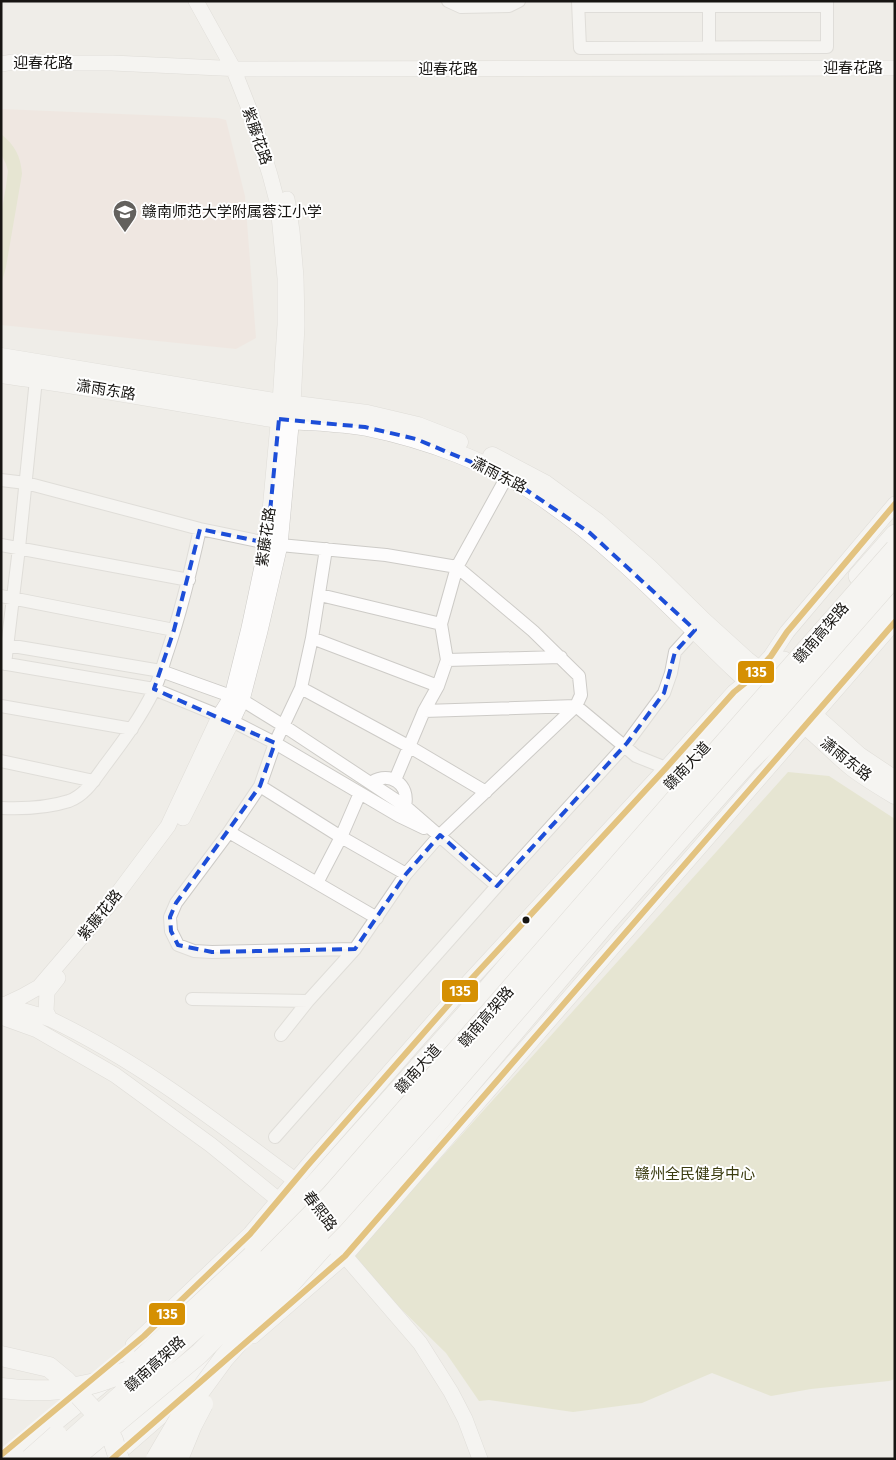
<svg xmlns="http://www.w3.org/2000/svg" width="896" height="1460" font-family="'Fira Sans','Noto Sans SC',sans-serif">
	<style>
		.education { fill: #efe1da }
		.green { fill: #dbdcb8 }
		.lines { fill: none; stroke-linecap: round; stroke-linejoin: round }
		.minor-casing { stroke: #cdcbc7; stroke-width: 14 }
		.tertiary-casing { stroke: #cdcbc7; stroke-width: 16 }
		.secondary-casing { stroke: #cdcbc7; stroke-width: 19 }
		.primary-casing { stroke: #cdcbc7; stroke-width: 20 }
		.minor { stroke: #fdfcfc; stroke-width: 12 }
		.tertiary { stroke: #fdfcfc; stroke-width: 15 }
		.secondary { stroke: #fdfcfc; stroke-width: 18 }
		.primary { stroke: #fdfcfc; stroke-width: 19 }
		.trunk-bridge-casing { stroke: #cdcbc7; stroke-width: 21; stroke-linecap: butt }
		.trunk-bridge { stroke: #fdfcfc; stroke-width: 20 }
		.bus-1-casing { stroke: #fff; stroke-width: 10 }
		.bus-1 { stroke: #d59003; stroke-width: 6 }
		.marked { fill: none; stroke: #1d4ed8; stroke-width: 4; stroke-dasharray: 10 6; stroke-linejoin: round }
		.bus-dot { fill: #171512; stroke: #fff; stroke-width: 2 }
		.labels { text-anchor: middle; stroke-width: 4; stroke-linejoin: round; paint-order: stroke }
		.street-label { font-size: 15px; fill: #171512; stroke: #fff }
		.poi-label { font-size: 15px; fill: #171512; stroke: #fff; text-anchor: start }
		.park-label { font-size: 15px; fill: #3b3c10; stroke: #fff }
		.line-badge { stroke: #fff; stroke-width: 2 }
		.badge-label { font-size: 14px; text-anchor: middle; font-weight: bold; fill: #fff }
	</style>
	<rect width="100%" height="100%" fill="#efede8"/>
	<path class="education" d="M 1,109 L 218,118 L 226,120 L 245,196 L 256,338 L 236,349 L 1,325 Z"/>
	<path class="green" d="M 1,134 C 15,145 21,157 22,174 L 6,267 L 1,285 L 1,215 L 6,186 L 8,171 L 6,164 L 1,154 Z
		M 788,772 L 829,776 L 895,819 L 895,1379 L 889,1381 L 811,1389 L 771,1396 L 712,1373 L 642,1403 L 573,1412 L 489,1400 L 479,1401 L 446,1353 L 350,1259 Z"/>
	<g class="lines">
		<defs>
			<path id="minor" d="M 448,1 L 461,7 L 509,6 L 519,1
				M 578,1 L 580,48 L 827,47 L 827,1
				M 579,6 L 827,6
				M 709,47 L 709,6
				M 1,480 L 26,483 L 200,529 L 267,543 L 280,545 L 386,555 L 457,567 L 533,631 L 579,676 L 581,695 L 576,706 L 440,835 L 406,874 L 355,949 L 308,1001 L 281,1035
				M 1,545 L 189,580
				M 326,549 L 312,638 L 301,688 L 275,743 L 260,786 L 229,832 L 176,903 L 170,917 L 171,931 L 178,945 L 194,951 L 212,952 L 355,949
				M 320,595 L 441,624
				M 1,596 L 174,630
				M 312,638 L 438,686
				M 1,644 L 161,671 L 242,700 L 284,726 L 405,806 L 497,886
				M 447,660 L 561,657
				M 1,663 L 154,689 L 232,721 L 275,743 L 399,816 L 424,828
				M 5,664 L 19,548 L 36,379
				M 301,688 L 410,747 L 486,792
				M 1,706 L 132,729
				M 424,711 L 576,706 L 636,756 L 666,768
				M 1,761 L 94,781
				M 395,780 L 424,711 L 438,686 L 447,660 L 441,624 L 457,567 L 510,471
				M 372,782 C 390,771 410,784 405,806
				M 260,786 L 341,837 L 406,874
				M 1,808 C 24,809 47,808 69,801 C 86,795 96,777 106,764 C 124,740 141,717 154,690 C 160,678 163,664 168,650 C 181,611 191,570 200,529
				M 229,832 L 377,918
				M 317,883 L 341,837 L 360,793
				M 192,999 L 308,1001
				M 275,1137 L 497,886 L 627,743 L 664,693 L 671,673 L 675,652 L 695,630"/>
			<path id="tertiary" d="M 1,64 L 13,62 L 56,63 L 112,63 L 242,69 L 895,68
				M 183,818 L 232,721 L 242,700 L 260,631 L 280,545 L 293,404 L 297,325 L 296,277 L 292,231 L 287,199
				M 1,1004 C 18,1010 36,1013 52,1020 C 140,1062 218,1123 295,1180 L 302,1188
				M 4,1005 L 23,996 L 39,987 L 109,905 L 168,826 L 220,715 L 232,696 L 249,628 L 267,543 L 280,403 L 285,325 L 285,278 L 278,205 L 270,175 L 252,116 L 233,68 L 196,1
				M 1,1017 L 37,1030 L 115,1075 L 211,1145 L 286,1206
				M 50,1019 L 46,1011 L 47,992 L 58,978
				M 341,1248 L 345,1256 L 420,1343 L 451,1392 L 465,1419 L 480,1459
				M 253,1336 L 345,1256 L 895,622
				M 133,1345 L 250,1234 L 308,1165 L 463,988 L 666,768 L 734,692 L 749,680 L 771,656 L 787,632 L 895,504
				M 112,1459 L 198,1384"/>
			<path id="secondary" d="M 1,357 L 280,403 L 367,414 L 418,426 L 459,442
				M 1,374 C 89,386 177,402 265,417 C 299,422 333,421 367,427 C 426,439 492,463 542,497 C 614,546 672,609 734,668 C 756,689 782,707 806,726 C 822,739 836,754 852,767 C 865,777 880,786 895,795
				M 492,456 L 545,484 L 597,522 L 649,568 L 703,621 L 746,660 L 804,705 L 813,715 L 859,756 L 895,780"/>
			<path id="primary" d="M 858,576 L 895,534
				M 235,1262 L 277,1226 L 477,1001 L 570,892 L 784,661
				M 315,1265 L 346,1232 L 609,920 L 748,763 L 794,718 L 804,705 L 817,693 L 895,601
				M 9,1459 L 125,1364 L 150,1341
				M 91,1459 L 233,1339"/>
		</defs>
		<use href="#minor" class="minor-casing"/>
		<use href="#tertiary" class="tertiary-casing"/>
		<use href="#secondary" class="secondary-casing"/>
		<use href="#primary" class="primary-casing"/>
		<use href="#minor" class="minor"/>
		<use href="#tertiary" class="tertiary"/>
		<use href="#secondary" class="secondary"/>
		<use href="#primary" class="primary"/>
		<defs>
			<path id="trunk-bridge" d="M 1,1356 L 49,1367 L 66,1381 L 101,1419 L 113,1440 L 119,1459
				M 141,1359 L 252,1256
				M 1,1388 C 31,1392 61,1391 91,1384 C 103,1381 115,1376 128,1371
				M 30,1459 L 57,1435
				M 50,1459 L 221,1306 L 331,1195 L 719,749 L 895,549
				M 73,1459 L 199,1354 L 332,1220 L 433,1107 L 680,821 L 895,576
				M 156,1459 L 180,1418 L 224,1358 L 323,1247
				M 178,1459 L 192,1425 L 203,1404"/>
		</defs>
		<use href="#trunk-bridge" class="trunk-bridge-casing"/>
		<use href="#trunk-bridge" class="trunk-bridge"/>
		<defs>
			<path id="bus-1" d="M 1,1455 L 144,1336 L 250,1234 L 308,1165 L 463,988 L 666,768 L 734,692 L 749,680 L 771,656 L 787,632 L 895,504
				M 112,1459 L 345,1256 L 895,622"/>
		</defs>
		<use href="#bus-1" class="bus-1-casing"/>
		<use href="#bus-1" class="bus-1"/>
	</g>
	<path d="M0 0H896V1460H0ZM 279,419 L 365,427 L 416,439 L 507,477 L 590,533 L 695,630 L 675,652 L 664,693 L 627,743 L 497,886 L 440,835 L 406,874 L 355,949 L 212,952 L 178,945 L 171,931 L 170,917 L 176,903 L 260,786 L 275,743 L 154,689 L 174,630 L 200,529 L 267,543 Z" fill="#efede8" fill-opacity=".55" fill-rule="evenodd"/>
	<path class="marked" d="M 279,419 L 365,427 L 416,439 L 507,477 L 590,533 L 695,630 L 675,652 L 664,693 L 627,743 L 497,886 L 440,835 L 406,874 L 355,949 L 212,952 L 178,945 L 171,931 L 170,917 L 176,903 L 260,786 L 275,743 L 154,689 L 174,630 L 200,529 L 267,543 Z"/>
	<defs>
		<symbol id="school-pin" viewBox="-11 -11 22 30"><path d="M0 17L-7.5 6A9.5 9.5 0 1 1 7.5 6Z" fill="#63615d" stroke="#fff"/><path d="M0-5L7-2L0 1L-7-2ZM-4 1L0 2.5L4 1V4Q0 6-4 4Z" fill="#fff"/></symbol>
	</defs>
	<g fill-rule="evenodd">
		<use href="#school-pin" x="111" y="198" width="28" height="38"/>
	</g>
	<circle class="bus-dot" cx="526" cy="920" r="4.5"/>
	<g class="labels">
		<g class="street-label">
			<text x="43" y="68">迎春花路</text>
			<text x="853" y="73">迎春花路</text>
			<text x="448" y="74">迎春花路</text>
			<text transform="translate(257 136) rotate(71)" y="5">紫藤花路</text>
			<text transform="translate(106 390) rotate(9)" y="5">潇雨东路</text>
			<text transform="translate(499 475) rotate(27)" y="5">潇雨东路</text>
			<text transform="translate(266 537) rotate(-82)" y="5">紫藤花路</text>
			<text transform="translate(821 633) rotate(-49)" y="5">赣南高架路</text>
			<text transform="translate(846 759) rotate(38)" y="5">潇雨东路</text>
			<text transform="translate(687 766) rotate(-47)" y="5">赣南大道</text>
			<text transform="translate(100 915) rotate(-51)" y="5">紫藤花路</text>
			<text transform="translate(486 1017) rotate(-49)" y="5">赣南高架路</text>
			<text transform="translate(418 1069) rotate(-48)" y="5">赣南大道</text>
			<text transform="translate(320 1211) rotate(53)" y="5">春熙路</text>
			<text transform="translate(155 1364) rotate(-42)" y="5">赣南高架路</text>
		</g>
		<g class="poi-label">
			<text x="142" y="217">赣南师范大学附属蓉江小学</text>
		</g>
		<g class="park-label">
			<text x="695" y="1179">赣州全民健身中心</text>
		</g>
	</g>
	<g class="line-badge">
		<rect x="737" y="660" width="38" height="24" rx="5" fill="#d59003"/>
		<rect x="441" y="979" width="38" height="24" rx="5" fill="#d59003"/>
		<rect x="148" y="1302" width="38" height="24" rx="5" fill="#d59003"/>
	</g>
	<g class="badge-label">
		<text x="756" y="677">135</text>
		<text x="460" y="996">135</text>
		<text x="167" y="1319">135</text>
	</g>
	<rect width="896" height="1460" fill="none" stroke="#171512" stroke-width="5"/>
</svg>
